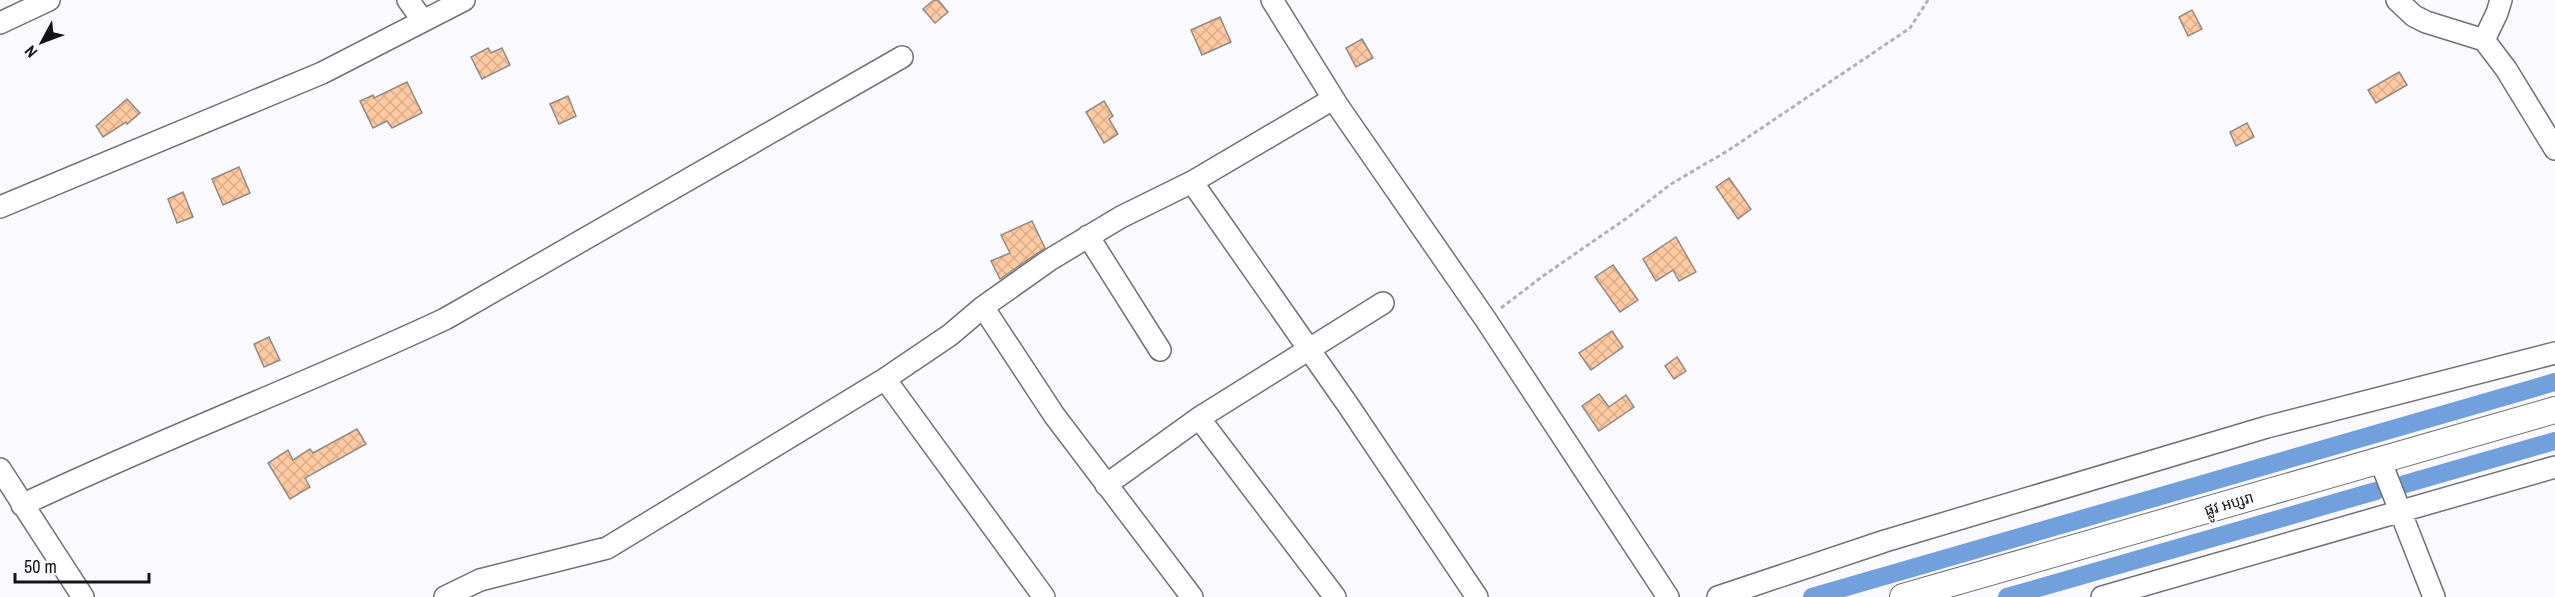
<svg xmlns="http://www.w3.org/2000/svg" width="2555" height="597" font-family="'Archivo Narrow','Noto Sans Khmer',sans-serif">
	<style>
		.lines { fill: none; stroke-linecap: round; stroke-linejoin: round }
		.canal { stroke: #72a0dc; stroke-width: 18 }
		.building { fill: url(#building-cross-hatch); stroke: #928a85; stroke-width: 1.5 }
		.minor-casing { stroke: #707078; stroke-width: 24 }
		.tertiary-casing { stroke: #707078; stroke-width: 28 }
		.path { stroke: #b2b1b5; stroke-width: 3; stroke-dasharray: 4.5 3; stroke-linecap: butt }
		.minor { stroke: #fff; stroke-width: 21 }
		.tertiary { stroke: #fff; stroke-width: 26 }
		.labels { text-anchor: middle; stroke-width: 4.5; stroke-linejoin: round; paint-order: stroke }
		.street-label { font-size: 15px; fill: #141316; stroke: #fafafe }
	</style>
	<defs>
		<pattern id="building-cross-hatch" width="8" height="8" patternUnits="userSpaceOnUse" patternTransform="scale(1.5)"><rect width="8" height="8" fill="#ffcaa1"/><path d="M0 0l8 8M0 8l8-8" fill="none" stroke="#daad8a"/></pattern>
	</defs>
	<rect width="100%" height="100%" fill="#fafafe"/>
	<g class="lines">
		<path class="canal" d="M 2405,484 L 2555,441
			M 1812,597 L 2555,382
			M 2007,597 L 2376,491"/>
	</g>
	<path class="building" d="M 934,0 L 938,0 L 948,12 L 935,23 L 923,9 Z
		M 2192,10 L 2202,29 L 2188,36 L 2179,17 Z
		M 1220,17 L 1231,42 L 1202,55 L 1191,30 Z
		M 1362,39 L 1373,58 L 1356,67 L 1346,48 Z
		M 488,48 L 491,53 L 502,48 L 510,65 L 482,79 L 471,57 Z
		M 2399,72 L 2407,85 L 2376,103 L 2368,90 Z
		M 407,82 L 422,113 L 392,128 L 387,121 L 373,128 L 360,101 L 373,95 L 374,98 Z
		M 568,96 L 576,116 L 559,124 L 550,104 Z
		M 127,99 L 140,113 L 127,124 L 126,122 L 103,137 L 96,126 Z
		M 1104,101 L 1113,116 L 1109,119 L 1118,134 L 1104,143 L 1086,112 Z
		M 2247,123 L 2254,137 L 2236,146 L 2230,132 Z
		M 239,167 L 250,193 L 223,205 L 212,179 Z
		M 1729,178 L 1751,209 L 1738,219 L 1716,187 Z
		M 183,192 L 193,217 L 177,223 L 168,199 Z
		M 1032,221 L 1045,248 L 1000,279 L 991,261 L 1010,253 L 1001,235 Z
		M 1676,237 L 1696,272 L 1679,281 L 1673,270 L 1656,281 L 1643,259 Z
		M 1613,265 L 1638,300 L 1620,312 L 1595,277 Z
		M 1612,331 L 1623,347 L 1591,370 L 1579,353 Z
		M 269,337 L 280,360 L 264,367 L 254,344 Z
		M 1677,357 L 1686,371 L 1674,379 L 1665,366 Z
		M 1599,394 L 1609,407 L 1626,395 L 1634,407 L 1599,431 L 1582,406 Z
		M 357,429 L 366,444 L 305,478 L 310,487 L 290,499 L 268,463 L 288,450 L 293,460 L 310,449 L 313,453 Z"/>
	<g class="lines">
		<defs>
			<path id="minor" d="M 408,0 L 423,21
				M 1272,0 L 1338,106 L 1486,320 L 1668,597
				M 2397,0 L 2414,16 L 2426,22 L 2484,40 L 2506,69 L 2555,149
				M 0,23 L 49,0
				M 2484,40 L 2497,13 L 2501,0
				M 1192,182 L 1348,405 L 1477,597
				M 0,207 L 322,73 L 464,0
				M 1088,236 L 1160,350
				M 983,307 L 1054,415 L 1192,597
				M 885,379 L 1044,597
				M 1199,418 L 1335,597
				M 2380,460 L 2434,597
				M 0,469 L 83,597
				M 1106,485 L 1199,418 L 1383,303
				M 22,505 C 161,439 306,384 445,319 L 902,57
				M 445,597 L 480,580 L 607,548 L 885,379 L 950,335 L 983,307 L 1051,259 L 1121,217 L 1192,182 L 1333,99
				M 1718,597 L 1885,541 L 2267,427 L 2555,353
				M 2102,597 L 2555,467"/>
			<path id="tertiary" d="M 1903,597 L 2555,410"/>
		</defs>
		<use href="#minor" class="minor-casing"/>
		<use href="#tertiary" class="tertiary-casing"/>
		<path class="path" d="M 1501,308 L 1543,276 L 1627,218 L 1671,184 L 1729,150 L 1910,28 L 1928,0"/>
		<use href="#minor" class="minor"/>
		<use href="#tertiary" class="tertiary"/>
	</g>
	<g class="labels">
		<g class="street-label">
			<text transform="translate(2229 504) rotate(-16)" y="5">ផ្លូវ អប្សរា</text>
		</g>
	</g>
	<g transform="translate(42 42) rotate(229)" stroke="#fafafe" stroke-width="4.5" paint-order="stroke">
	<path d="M0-4.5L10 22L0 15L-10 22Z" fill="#141316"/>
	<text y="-9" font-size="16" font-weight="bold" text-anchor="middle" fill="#141316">N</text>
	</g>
	<path d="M15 573v9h134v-9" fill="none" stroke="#141316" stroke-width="3"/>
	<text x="24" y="573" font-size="18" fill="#141316" stroke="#fafafe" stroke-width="4.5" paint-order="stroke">50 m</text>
</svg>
